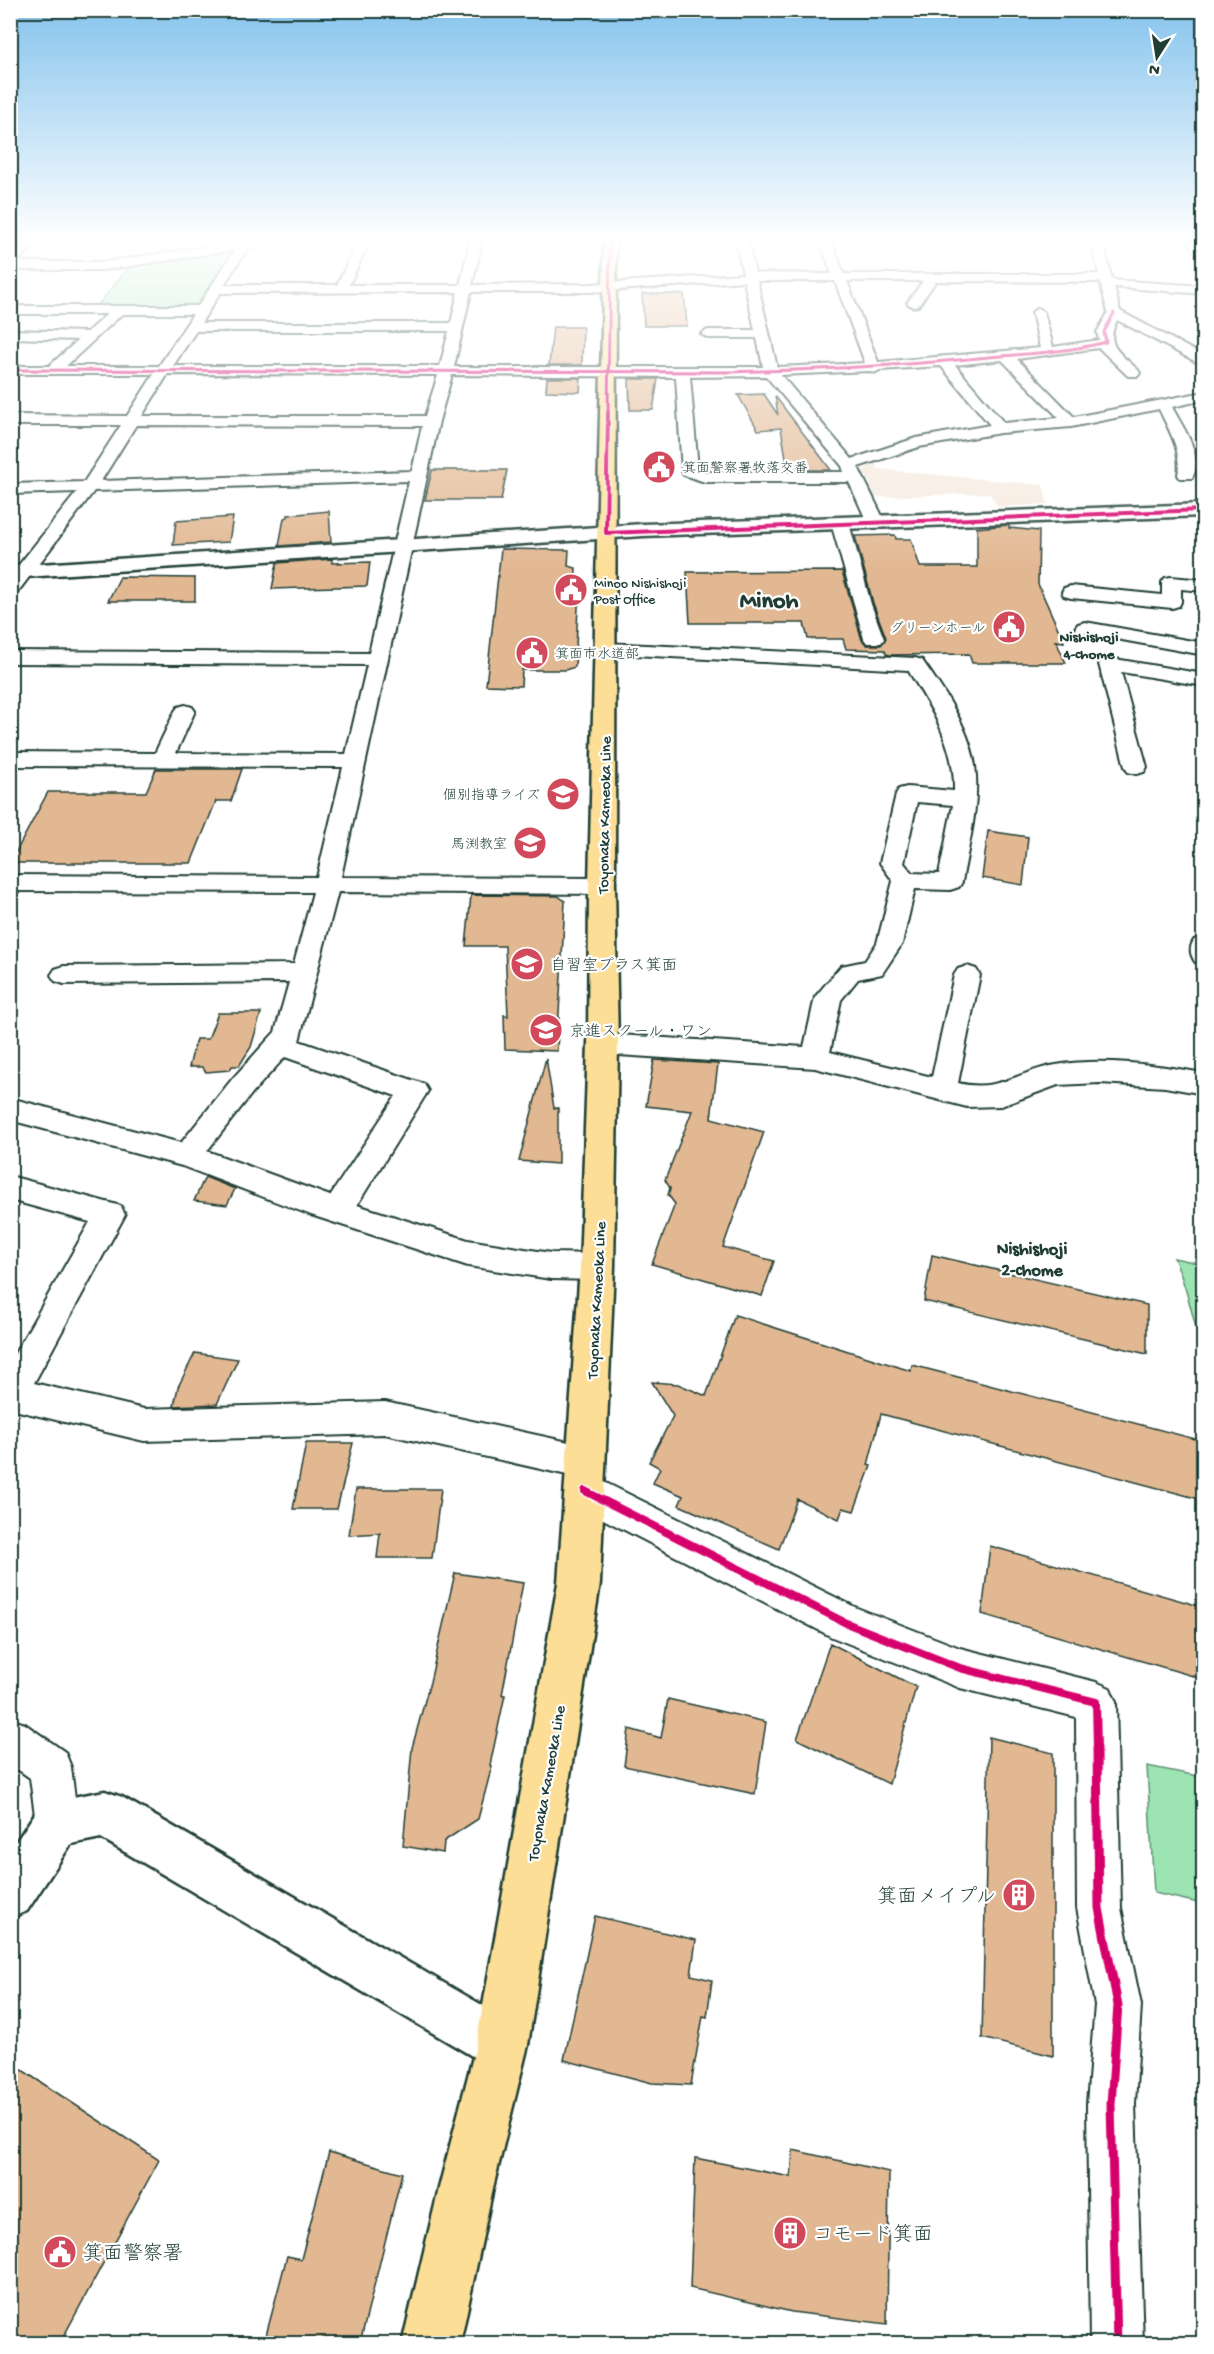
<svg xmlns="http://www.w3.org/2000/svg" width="1214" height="2354" font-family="'Gochi Hand','Klee One',sans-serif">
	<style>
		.built { fill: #f6eade }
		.green { fill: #9ce4b2; stroke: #5e9073; stroke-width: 1.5 }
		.building { fill: #e2b892; stroke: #1f3d34; stroke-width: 1.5 }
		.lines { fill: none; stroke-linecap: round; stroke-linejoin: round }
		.minor-casing { stroke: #1f3d34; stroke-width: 4 }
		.tertiary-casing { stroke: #1f3d34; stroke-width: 5 }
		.primary-casing { stroke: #1f3d34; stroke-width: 5 }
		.minor { fill: #fff; fill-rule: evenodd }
		.tertiary { fill: #fff; fill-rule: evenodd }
		.primary { fill: #fcde96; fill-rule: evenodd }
		.cycleway-far3-casing { stroke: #fff; stroke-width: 4.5 }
		.cycleway-far2-casing { stroke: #fff; stroke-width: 6 }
		.cycleway-far1-casing { stroke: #fff; stroke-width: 11 }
		.cycleway-casing { stroke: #fff; stroke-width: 13 }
		.cycleway-far3 { stroke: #d6006c; stroke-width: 3 }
		.cycleway-far2 { stroke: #d6006c; stroke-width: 4 }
		.cycleway-far1 { stroke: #d6006c; stroke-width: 8 }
		.cycleway { stroke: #d6006c; stroke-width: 9 }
		.labels { text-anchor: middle; stroke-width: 4.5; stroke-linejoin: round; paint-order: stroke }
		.far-poi-label { font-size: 14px; fill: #1f3d34; stroke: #fff; text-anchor: start }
		.far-neighbourhood-label { font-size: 15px; font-weight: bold; fill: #1f3d34; stroke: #fff }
		.street-label { font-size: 16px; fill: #1f3d34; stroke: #fff }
		.poi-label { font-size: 16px; fill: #1f3d34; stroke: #fff; text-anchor: start }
		.neighbourhood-label { font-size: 18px; font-weight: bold; fill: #1f3d34; stroke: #fff }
		.near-poi-label { font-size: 20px; fill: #1f3d34; stroke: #fff; text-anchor: start }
		.far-town-label { font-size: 24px; font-weight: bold; fill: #1f3d34; stroke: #fff }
	</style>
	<rect width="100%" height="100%" fill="#fff"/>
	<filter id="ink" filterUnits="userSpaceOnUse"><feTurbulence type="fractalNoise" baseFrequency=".0167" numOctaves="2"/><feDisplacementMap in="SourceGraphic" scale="12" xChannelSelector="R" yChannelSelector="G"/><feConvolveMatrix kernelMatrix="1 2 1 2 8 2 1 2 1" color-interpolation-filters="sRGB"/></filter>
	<g filter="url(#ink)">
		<path class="built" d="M 878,461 L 877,469 L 1043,485 L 1048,504 L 998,507 L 989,493 L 875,497 L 867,477 L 861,471 Z"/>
		<path class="green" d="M 232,249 L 235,250 L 196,307 L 97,306 L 130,266 Z
			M 1174,1258 L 1203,1264 L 1203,1350 C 1192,1320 1188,1287 1174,1258 Z
			M 1147,1766 L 1203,1777 L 1203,1904 L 1154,1893 Z"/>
		<path class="building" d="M 642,294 L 684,294 L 687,326 L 644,326 Z
			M 553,327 L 583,327 L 582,365 L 549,365 Z
			M 547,378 L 581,378 L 580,392 L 546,391 Z
			M 629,379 L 658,379 L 653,410 L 630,410 Z
			M 764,394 L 778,415 L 775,396 L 831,470 L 788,470 L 781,428 L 758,430 L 738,395 Z
			M 432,470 L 507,470 L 501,500 L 425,500 Z
			M 329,511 L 331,542 L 279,546 L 284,518 L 288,517 L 288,515 Z
			M 233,517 L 229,542 L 173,545 L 176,521 Z
			M 1009,525 L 1009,528 L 1039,531 L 1038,584 L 1064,642 L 1056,641 L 1066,663 L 972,663 L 969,654 L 890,655 L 886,654 L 885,650 L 846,649 L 843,639 L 808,639 L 804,623 L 690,623 L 687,572 L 842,571 L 862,640 L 867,645 L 881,645 L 886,638 L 873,603 L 855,536 L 895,535 L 896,539 L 911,539 L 920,567 L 977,567 L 977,528 Z
			M 501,549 L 569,550 L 568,566 L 576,568 L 575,588 L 579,588 L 575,667 L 565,670 L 522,670 L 521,686 L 486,685 Z
			M 332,559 L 332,563 L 370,562 L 367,586 L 272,589 L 277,563 Z
			M 120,577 L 195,578 L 195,601 L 108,601 Z
			M 156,769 L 242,769 L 231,801 L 216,801 L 191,863 L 10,863 L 48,792 L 146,792 Z
			M 988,831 L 1028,837 L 1023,885 L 982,878 Z
			M 471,895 L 558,896 L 565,901 L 557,1051 L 505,1049 L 504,1015 L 508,1016 L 505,946 L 466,946 Z
			M 218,1013 L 261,1013 L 251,1047 L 239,1066 L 232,1066 L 230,1070 L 206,1072 L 202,1067 L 189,1067 L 196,1039 L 208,1039 Z
			M 546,1058 L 554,1108 L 558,1108 L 558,1164 L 519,1161 Z
			M 654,1060 L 718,1064 L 711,1118 L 764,1132 L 723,1247 L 774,1261 L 762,1296 L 652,1264 L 675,1204 L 668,1195 L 670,1188 L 665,1180 L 692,1111 L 646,1106 Z
			M 205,1177 L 235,1189 L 227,1205 L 194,1201 Z
			M 932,1255 L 1147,1305 L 1147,1354 L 924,1301 Z
			M 735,1315 L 911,1371 L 912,1365 L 1203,1441 L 1203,1500 L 881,1414 L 868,1465 L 871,1466 L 854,1511 L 843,1508 L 839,1519 L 797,1499 L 779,1549 L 679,1505 L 683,1496 L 653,1483 L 660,1468 L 649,1462 L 673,1416 L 652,1382 L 678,1384 L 706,1396 Z
			M 195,1353 L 238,1359 L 217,1404 L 174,1406 L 178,1387 Z
			M 306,1443 L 353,1443 L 337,1509 L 293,1509 Z
			M 356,1489 L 441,1489 L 432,1558 L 377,1558 L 380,1533 L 349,1535 Z
			M 990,1546 L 1203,1607 L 1203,1679 L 982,1614 Z
			M 455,1573 L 523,1583 L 502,1695 L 505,1695 L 490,1765 L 492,1766 L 478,1819 L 444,1841 L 443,1853 L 403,1846 L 412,1748 L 430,1682 Z
			M 830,1643 L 916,1687 L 889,1784 L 797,1739 Z
			M 668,1699 L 766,1722 L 755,1794 L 624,1766 L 629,1729 L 661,1738 Z
			M 989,1737 L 1053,1753 L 1053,2056 L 982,2038 Z
			M 595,1916 L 696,1940 L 691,1975 L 712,1980 L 707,2017 L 703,2016 L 691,2085 L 652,2083 L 564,2060 Z
			M 10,2062 L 159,2160 L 60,2343 L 10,2343 Z
			M 793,2150 L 889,2172 L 887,2324 L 792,2312 L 690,2288 L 695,2158 L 791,2177 Z
			M 329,2152 L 402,2173 L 360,2343 L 264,2343 L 287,2256 L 301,2259 Z"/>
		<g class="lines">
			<defs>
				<path id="minor" d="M 238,242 L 264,243 L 262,245 L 248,248 L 224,285 L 337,285 L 356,245 L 355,242 L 366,242 L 368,245 L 349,285 L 460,285 L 470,242 L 482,242 L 472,285 L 590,284 L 743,274 L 736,242 L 748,242 L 755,273 L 832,274 L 820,242 L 832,242 L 844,274 L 1099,274 L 1091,242 L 1103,242 L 1112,280 L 1204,286 L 1204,294 L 1114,287 L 1120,311 L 1204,356 L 1204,366 L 1117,320 C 1104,346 1120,353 1138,370 L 1140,373 L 1138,376 L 1128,376 L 1099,348 L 1017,359 L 1074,417 L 1204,392 L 1204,400 L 1172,407 C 1182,426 1205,457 1192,478 L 1180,478 L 1178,475 C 1182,451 1169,430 1159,409 L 1071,427 L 1000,433 L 919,447 L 858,467 L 885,522 L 882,526 L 870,526 L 867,522 L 849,482 L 705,482 L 684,475 L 682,472 L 676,377 L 452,375 L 439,421 L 341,877 L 602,878 L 611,881 L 614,886 L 611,891 L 602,894 L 338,892 L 299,1041 L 424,1084 L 428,1091 L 357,1205 L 468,1240 L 551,1253 L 597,1254 L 608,1258 L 613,1267 L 608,1276 L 597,1280 L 551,1279 L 468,1266 L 311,1215 L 182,1166 L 10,1120 L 10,1098 L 181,1143 L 233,1078 L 275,1032 L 289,982 L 64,984 L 55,981 L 51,975 L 55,969 L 64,966 L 294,964 L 313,892 L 10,891 L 10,875 L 317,877 L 343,767 L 10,766 L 10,752 L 155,753 L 175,711 L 178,707 L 185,705 L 192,707 L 195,711 L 176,753 L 346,754 L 367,665 L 10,663 L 10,651 L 369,653 L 409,481 L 94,491 L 17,593 L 10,594 L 10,576 L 77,492 L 10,494 L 10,484 L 84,482 L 121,425 L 10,425 L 10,415 L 127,416 L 154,374 L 10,374 L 10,366 L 49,366 L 78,340 L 10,338 L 10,330 L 87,332 L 107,314 L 10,314 L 10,306 L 198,306 L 235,250 L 104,270 L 10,270 L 10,262 L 104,262 ZM 744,281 L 755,330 L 708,330 L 701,334 L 708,338 L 757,338 L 763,367 L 454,367 L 471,292 L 590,292 ZM 757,281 L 835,281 L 865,363 L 777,367 ZM 847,281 L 923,281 L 907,303 L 913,307 L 918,306 L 936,281 L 1100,282 L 1108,313 L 1097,332 L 1099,340 L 1053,347 L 1044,312 L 1038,308 L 1032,312 L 1040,348 L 878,362 ZM 458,292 L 451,323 L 201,323 L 220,293 ZM 122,314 L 193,314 L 159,366 L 66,366 ZM 196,331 L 449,331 L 440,366 L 173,366 ZM 1002,360 L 1059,418 L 1004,423 L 955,365 ZM 941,366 L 990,425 L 916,438 L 852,459 L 781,375 L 869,371 L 874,373 L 880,370 ZM 168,374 L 438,375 L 425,416 L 142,416 ZM 766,376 L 842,466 L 844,472 L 706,472 L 698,469 L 690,377 ZM 136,425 L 422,426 L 412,471 L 101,481 ZM 285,1057 L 396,1096 L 330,1196 L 207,1151 L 253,1092 Z
					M 1188,242 L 1204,242 L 1204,261 L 1200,261 Z
					M 840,518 L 846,519 L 849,523 L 871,604 L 884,639 L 881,643 L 867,643 L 864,639 L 831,523 L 834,519 Z
					M 1171,577 L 1204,580 L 1204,591 L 1181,589 L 1181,602 L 1179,606 L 1172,608 L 1071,598 L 1064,596 L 1062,592 L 1064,588 L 1071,586 L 1162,595 L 1162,582 L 1165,578 Z
					M 1085,622 L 1204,643 L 1204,655 L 1078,632 L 1075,628 L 1078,624 Z
					M 605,643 L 915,658 L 922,660 C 946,694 974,734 976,776 C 978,812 968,847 962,882 L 959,887 L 950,890 L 915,889 L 902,944 L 882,974 L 858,979 L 841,1000 L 830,1052 L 932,1077 L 954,975 L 958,969 L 967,966 L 976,969 L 980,975 L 958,1083 C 999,1093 1021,1070 1056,1065 C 1104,1057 1157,1065 1204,1073 L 1204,1094 L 1165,1087 L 1100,1083 L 1058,1085 L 1001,1106 L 967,1107 L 815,1068 L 603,1054 L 593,1051 L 589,1044 L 593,1037 L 603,1034 L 804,1047 L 815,997 L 841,966 L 865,961 L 877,943 L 893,881 L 880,863 L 896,794 L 899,789 L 907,787 L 954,791 C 955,744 932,709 908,670 L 598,653 L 595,649 L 598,645 ZM 917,802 L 953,805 L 939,874 L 912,873 L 904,863 Z
					M 1109,658 L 1204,674 L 1204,686 L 1121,672 L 1147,767 L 1144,772 L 1136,774 L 1128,772 L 1125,767 L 1099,664 L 1102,660 Z
					M 1203,937 L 1204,938 L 1204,964 L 1195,962 C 1190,954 1189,948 1194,940 Z
					M 10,1176 L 121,1206 L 125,1215 L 34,1383 L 144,1409 L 385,1402 L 587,1446 L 600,1451 L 605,1463 L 600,1475 L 594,1477 L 857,1608 L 960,1648 L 1096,1682 L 1110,1688 L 1116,1702 L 1121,1908 L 1141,2005 L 1135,2104 L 1143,2344 L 1090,2344 L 1087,2104 L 1095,2005 L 1077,1908 L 1076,1717 L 960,1688 L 832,1637 L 572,1503 L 567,1491 L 572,1479 L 576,1477 L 385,1434 L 144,1441 L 10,1409 L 10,1362 L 90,1222 L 10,1200 Z
					M 10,1719 L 25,1724 L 65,1752 L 71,1767 L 78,1823 L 72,1838 L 57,1844 L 42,1838 L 36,1823 L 30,1778 L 10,1764 Z"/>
				<path id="tertiary" d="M 22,242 L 36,242 L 15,264 L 10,265 L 10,253 Z
					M 1204,504 L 1204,516 L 643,536 L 10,578 L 10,566 L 643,524 Z
					M 105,1791 L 122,1797 L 520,2027 L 528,2045 L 520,2063 L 502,2071 L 484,2063 L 101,1838 L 71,1844 L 27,1911 L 10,1918 L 10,1851 L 40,1806 L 57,1800 Z"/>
				<path id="primary" d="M 604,242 L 616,242 L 615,886 L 618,1044 L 614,1267 L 600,1583 L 528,2045 L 493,2188 L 460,2344 L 402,2344 L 439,2188 L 476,2045 L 558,1583 L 580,1267 L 588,1044 L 589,886 Z"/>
			</defs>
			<use href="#minor" class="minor-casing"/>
			<use href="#tertiary" class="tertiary-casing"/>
			<use href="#primary" class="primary-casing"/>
			<use href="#minor" class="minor"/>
			<use href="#tertiary" class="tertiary"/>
			<use href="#primary" class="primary"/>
			<defs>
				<path id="cycleway-far3" d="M 10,370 L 729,372 C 816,370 902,366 989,357 C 1028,354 1068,352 1106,342 L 1104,332 L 1114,313
					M 608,413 L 610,242"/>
				<path id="cycleway-far2" d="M 608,412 L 606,533 L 1204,510"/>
				<path id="cycleway-far1" d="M 585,1491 L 846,1623 L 960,1668 L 1096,1702 L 1097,1749"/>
				<path id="cycleway" d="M 1097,1748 L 1099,1908 L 1118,2005 L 1111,2104 L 1117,2344"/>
			</defs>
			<use href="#cycleway-far3" class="cycleway-far3-casing"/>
			<use href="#cycleway-far2" class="cycleway-far2-casing"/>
			<use href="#cycleway-far1" class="cycleway-far1-casing"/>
			<use href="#cycleway" class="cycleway-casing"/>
			<use href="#cycleway-far3" class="cycleway-far3"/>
			<use href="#cycleway-far2" class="cycleway-far2"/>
			<use href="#cycleway-far1" class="cycleway-far1"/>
			<use href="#cycleway" class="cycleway"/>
		</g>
	</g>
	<linearGradient id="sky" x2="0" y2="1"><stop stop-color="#85c3ed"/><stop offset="0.42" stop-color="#fff"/><stop offset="1" stop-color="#fff" stop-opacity="0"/></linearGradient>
	<rect width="1214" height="572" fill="url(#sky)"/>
	<defs>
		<symbol id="civic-disc" viewBox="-11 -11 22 22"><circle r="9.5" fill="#d1495b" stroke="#fff"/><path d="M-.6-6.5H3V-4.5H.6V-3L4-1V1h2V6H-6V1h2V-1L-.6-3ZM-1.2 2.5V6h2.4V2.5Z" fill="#fff"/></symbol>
		<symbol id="school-disc" viewBox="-11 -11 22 22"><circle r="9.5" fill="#d1495b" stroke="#fff"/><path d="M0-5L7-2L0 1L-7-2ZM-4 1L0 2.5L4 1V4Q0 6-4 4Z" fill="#fff"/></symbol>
		<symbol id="building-disc" viewBox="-11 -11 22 22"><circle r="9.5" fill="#d1495b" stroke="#fff"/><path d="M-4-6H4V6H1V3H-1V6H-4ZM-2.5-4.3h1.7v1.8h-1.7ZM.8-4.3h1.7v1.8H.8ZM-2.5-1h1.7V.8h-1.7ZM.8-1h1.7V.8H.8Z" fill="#fff"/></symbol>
	</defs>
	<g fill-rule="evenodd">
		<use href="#civic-disc" x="640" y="448" width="38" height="38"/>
		<use href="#civic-disc" x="552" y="571" width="38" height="38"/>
		<use href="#civic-disc" x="990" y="608" width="38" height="38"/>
		<use href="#civic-disc" x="513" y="634" width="38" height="38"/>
		<use href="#school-disc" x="544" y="775" width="38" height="38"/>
		<use href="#school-disc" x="511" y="824" width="38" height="38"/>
		<use href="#school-disc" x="508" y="945" width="38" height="38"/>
		<use href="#school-disc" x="527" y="1011" width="38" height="38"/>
		<use href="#building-disc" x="1000" y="1876" width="38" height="38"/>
		<use href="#building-disc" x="771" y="2214" width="38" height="38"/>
		<use href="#civic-disc" x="41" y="2233" width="38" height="38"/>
	</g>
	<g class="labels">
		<g class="far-poi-label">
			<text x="682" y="472">箕面警察署牧落交番</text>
			<text x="594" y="587">Minoo Nishishoji<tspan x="594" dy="16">Post Office</tspan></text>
			<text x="986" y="632" text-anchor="end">グリーンホール</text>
			<text x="555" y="658">箕面市水道部</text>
			<text x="540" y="799" text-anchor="end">個別指導ライズ</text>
			<text x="507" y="848" text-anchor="end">馬渕教室</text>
		</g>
		<g class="far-neighbourhood-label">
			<text x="1089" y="641">Nishishoji<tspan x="1089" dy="17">4-chome</tspan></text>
		</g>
		<g class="street-label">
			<text transform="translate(603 815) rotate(-89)" y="6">Toyonaka Kameoka Line</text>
			<text transform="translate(595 1300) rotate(-87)" y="6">Toyonaka Kameoka Line</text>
			<text transform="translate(545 1783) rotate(-80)" y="6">Toyonaka Kameoka Line</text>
		</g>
		<g class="poi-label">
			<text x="550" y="970">自習室プラス箕面</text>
			<text x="569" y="1036">京進スクール・ワン</text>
		</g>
		<g class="neighbourhood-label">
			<text x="1032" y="1254">Nishishoji<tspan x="1032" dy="21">2-chome</tspan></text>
		</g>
		<g class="near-poi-label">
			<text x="996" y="1902" text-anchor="end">箕面メイプル</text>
			<text x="813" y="2240">コモード箕面</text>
			<text x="83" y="2259">箕面警察署</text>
		</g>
		<g class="far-town-label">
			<text x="769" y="607">Minoh</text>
		</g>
	</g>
	<rect width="1214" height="2354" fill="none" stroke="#fff" stroke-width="36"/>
	<rect x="18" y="18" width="1178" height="2318" fill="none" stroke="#1f3d34" stroke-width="2" filter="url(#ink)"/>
	<g transform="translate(1157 57) rotate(192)" stroke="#ffffff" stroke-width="4.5" paint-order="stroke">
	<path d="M0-4.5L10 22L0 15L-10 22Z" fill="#1f3d34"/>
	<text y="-9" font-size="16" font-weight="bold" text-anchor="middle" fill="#1f3d34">N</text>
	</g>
</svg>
